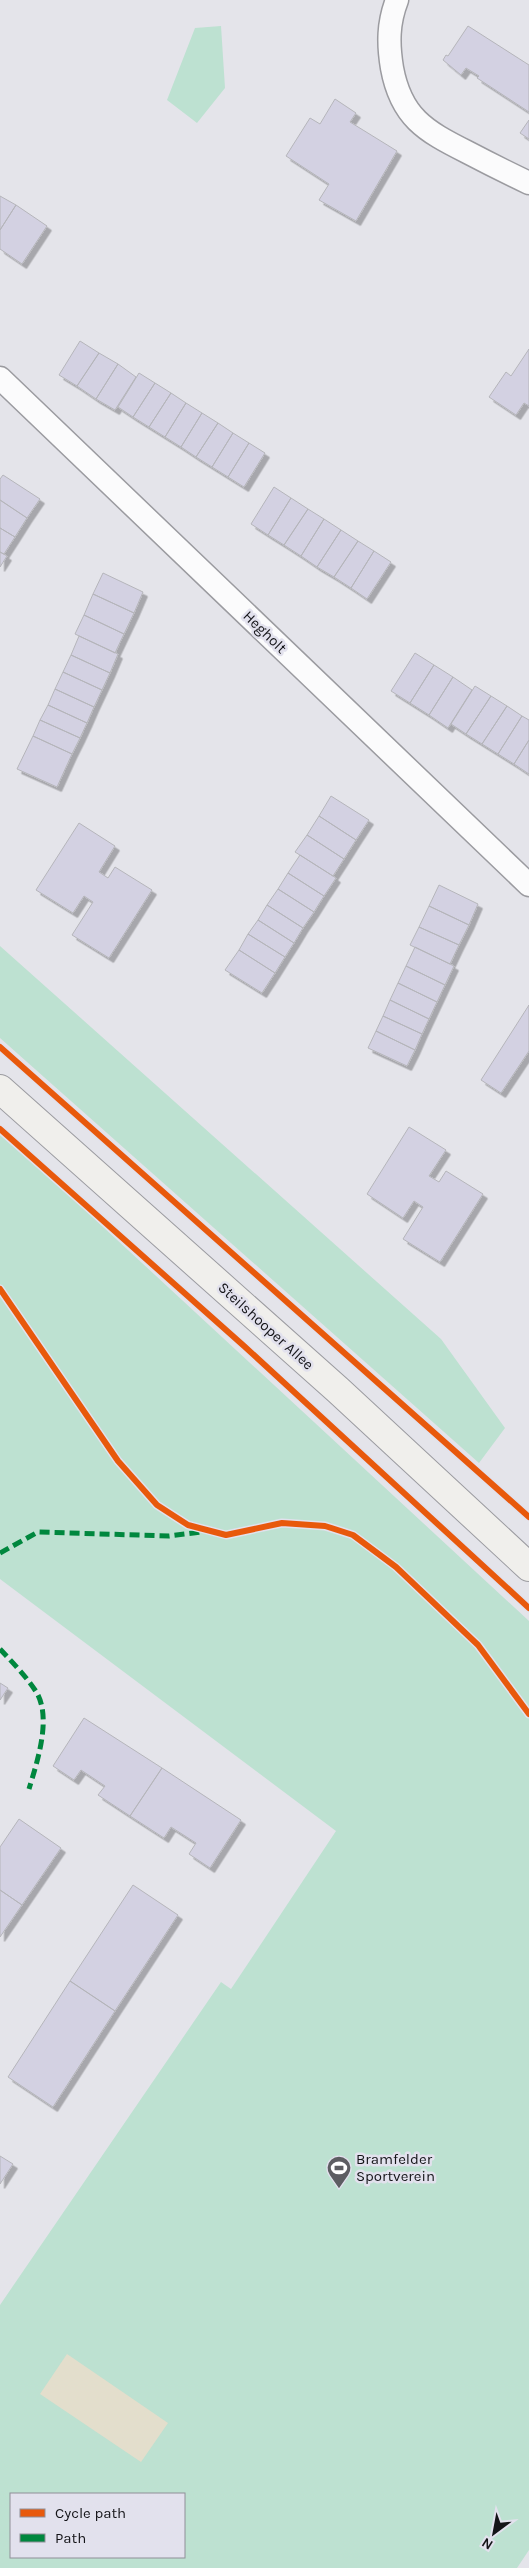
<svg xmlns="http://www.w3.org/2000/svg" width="529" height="2568" font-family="Karla,sans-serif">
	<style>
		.green { fill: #bde1d1; fill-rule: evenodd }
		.sand { fill: #e3decc }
		.building { fill: #d3d1e2; stroke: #b5b5ba; filter: url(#shadow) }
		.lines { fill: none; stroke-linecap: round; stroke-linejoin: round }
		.street-casing { stroke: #9b9ba0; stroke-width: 25 }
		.secondary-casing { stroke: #9b9ba0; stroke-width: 30 }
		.street { stroke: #fbfbfc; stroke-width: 22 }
		.secondary { stroke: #f0efec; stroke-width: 28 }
		.quiet { stroke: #00873e; stroke-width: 5; stroke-dasharray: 10 5; stroke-linecap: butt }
		.cycleway-casing { stroke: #e2e1ed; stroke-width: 9 }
		.cycleway { stroke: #e8590c; stroke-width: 6 }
		.labels { text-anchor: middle; stroke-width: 5; stroke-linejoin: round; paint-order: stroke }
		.street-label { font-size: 15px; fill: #141418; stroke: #e2e1ed }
		.poi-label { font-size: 15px; fill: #141418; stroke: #e2e1ed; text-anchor: start }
	</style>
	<defs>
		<filter id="shadow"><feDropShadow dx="4.5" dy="4.5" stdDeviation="0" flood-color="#0004"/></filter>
	</defs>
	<rect width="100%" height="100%" fill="#e4e4ea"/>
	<path class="green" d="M 221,26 L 225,88 L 197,123 L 167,100 L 195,28 Z
		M 0,946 L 441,1339 L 505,1428 L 479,1463 L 0,1038 Z
		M 0,1135 L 75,1201 L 529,1621 L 529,2550 L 517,2568 L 0,2568 L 0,2305 L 221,1982 L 231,1989 L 336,1831 L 0,1579 ZM 11,2494 L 184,2494 L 184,2557 L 11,2557 Z"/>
	<path class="sand" d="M 67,2354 L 168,2423 L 141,2462 L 40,2394 Z"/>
	<path class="building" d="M 468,26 L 529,65 L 529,112 L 477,78 L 479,76 L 466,68 L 461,75 L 443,60 L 446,55 L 448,56 Z
		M 335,99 L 356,113 L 350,122 L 397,151 L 356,221 L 319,200 L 329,184 L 286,156 L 310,118 L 320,124 Z
		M 529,120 L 529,139 L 520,133 Z
		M 0,196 L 16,205 L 0,230 Z
		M 16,205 L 47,226 L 22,264 L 0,249 L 0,230 Z
		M 80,341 L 99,353 L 77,386 L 59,375 Z
		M 529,349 L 529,406 L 524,403 L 516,415 L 489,397 L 506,372 L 511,376 Z
		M 99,353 L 118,364 L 96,399 L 77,386 Z
		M 118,364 L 136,377 L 115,410 L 96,399 Z
		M 139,373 L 155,383 L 133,417 L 118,407 Z
		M 155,383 L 171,393 L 149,427 L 133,417 Z
		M 171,393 L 186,403 L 165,437 L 149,427 Z
		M 186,403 L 202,413 L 181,447 L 165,437 Z
		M 202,413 L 218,423 L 196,457 L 181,447 Z
		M 218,423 L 233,433 L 212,467 L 196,457 Z
		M 233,433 L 249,443 L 228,477 L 212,467 Z
		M 249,443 L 265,453 L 244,487 L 228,477 Z
		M 3,475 L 40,499 L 27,518 L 0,500 L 0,479 Z
		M 274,487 L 291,498 L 268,535 L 251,524 Z
		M 291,498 L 308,509 L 284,545 L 268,535 Z
		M 0,500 L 27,518 L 15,537 L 0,528 Z
		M 308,509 L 324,519 L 301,556 L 284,545 Z
		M 324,519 L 341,530 L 317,567 L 301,556 Z
		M 0,528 L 15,537 L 4,554 L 0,552 Z
		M 341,530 L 358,541 L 334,577 L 317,567 Z
		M 358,541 L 374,551 L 351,588 L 334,577 Z
		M 374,551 L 391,562 L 367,599 L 351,588 Z
		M 0,552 L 7,556 L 0,567 Z
		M 103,573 L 143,592 L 134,613 L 93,594 Z
		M 93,594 L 134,613 L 124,634 L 84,615 Z
		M 84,615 L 124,634 L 115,653 L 75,634 Z
		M 79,636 L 118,654 L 110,673 L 71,655 Z
		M 415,653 L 434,665 L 410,703 L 391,691 Z
		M 71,655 L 110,673 L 102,690 L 63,672 Z
		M 434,665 L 453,677 L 429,715 L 410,703 Z
		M 63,672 L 102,690 L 94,707 L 55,689 Z
		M 453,677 L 472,690 L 448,728 L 429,715 Z
		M 475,686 L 491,696 L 466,734 L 451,724 Z
		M 55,689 L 94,707 L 87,723 L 48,705 Z
		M 491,696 L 507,706 L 482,744 L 466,734 Z
		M 48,705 L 87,723 L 80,738 L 40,720 Z
		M 507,706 L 522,716 L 498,754 L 482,744 Z
		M 522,716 L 529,720 L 529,740 L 514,764 L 498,754 Z
		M 40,720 L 80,738 L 72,754 L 33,736 Z
		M 33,736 L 72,754 L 57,787 L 17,769 Z
		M 529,740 L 529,774 L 514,764 Z
		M 331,796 L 369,820 L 356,840 L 319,816 Z
		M 319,816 L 356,840 L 344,859 L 307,835 Z
		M 79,823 L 115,846 L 99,872 L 108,878 L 115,867 L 152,890 L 109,958 L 72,935 L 93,902 L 84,896 L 73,913 L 36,890 Z
		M 307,835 L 344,859 L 333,876 L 295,852 Z
		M 300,855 L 336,878 L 324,896 L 288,873 Z
		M 288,873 L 324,896 L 314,912 L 278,889 Z
		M 439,885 L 478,904 L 469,925 L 429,906 Z
		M 278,889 L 314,912 L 303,928 L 267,905 Z
		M 267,905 L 303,928 L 294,943 L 258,920 Z
		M 429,906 L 469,925 L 459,945 L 419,927 Z
		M 258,920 L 294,943 L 285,957 L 248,934 Z
		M 419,927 L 459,945 L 450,964 L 410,945 Z
		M 248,934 L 285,957 L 275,973 L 239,950 Z
		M 415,947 L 454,966 L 445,985 L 406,966 Z
		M 239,950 L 275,973 L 262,993 L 225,970 Z
		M 406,966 L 445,985 L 437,1002 L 398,983 Z
		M 398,983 L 437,1002 L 429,1019 L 390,1000 Z
		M 390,1000 L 429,1019 L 422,1034 L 383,1016 Z
		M 529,1005 L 529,1051 L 501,1093 L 481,1080 Z
		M 383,1016 L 422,1034 L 415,1050 L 376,1031 Z
		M 376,1031 L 415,1050 L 407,1066 L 368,1048 Z
		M 409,1127 L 446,1150 L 429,1176 L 439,1182 L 446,1171 L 483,1194 L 440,1262 L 403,1239 L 423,1207 L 414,1201 L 403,1218 L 367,1194 Z
		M 0,1683 L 8,1688 L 0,1700 Z
		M 84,1718 L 162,1768 L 130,1816 L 98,1795 L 105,1786 L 81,1770 L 74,1780 L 53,1766 Z
		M 162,1768 L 241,1820 L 210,1868 L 189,1854 L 196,1843 L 171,1827 L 164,1838 L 130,1816 Z
		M 19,1819 L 61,1848 L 22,1905 L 0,1890 L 0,1847 Z
		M 133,1885 L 178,1915 L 115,2011 L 70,1981 Z
		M 0,1890 L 22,1905 L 0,1937 Z
		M 70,1981 L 115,2011 L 53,2107 L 8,2077 Z
		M 0,2156 L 13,2164 L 0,2184 Z"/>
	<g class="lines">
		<defs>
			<path id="street" d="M 397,0 C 388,23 388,44 392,68 C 401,117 425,131 467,152 C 488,163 508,173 529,183
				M 0,378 L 529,885"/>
			<path id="secondary" d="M 0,1089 L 338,1390 L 529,1567"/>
		</defs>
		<use href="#street" class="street-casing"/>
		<use href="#secondary" class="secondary-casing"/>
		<use href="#street" class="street"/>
		<use href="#secondary" class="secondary"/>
		<path class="quiet" d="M 0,1553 L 38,1532 L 169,1536 L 201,1532
			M 0,1649 C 12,1662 25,1675 35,1690 C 53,1716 37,1762 29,1789"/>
		<defs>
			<path id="cycleway" d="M 0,1047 L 529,1517
				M 0,1129 L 244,1346 L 529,1608
				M 0,1289 L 118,1461 L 157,1505 L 188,1525 L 226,1535 L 282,1523 L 325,1526 L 353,1535 L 396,1567 L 478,1645 L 529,1714"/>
		</defs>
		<use href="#cycleway" class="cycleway-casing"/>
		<use href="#cycleway" class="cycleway"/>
	</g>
	<defs>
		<symbol id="stadium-pin" viewBox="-11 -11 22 30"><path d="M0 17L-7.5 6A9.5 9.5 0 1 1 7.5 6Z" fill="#5d5d62" stroke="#e2e1ed"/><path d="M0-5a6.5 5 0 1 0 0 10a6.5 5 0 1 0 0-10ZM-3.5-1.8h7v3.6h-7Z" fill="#fff"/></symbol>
	</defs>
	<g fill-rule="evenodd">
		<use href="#stadium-pin" x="325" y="2154" width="28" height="38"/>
	</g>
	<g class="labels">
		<g class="street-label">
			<text transform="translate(265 632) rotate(44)" y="5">Hegholt</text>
			<text transform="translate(266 1326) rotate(42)" y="5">Steilshooper Allee</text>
		</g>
		<g class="poi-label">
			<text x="356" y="2164">Bramfelder<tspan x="356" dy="17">Sportverein</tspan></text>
		</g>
	</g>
	<rect x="10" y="2493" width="175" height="65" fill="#e2e1ed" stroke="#908f98"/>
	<rect x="20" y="2509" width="25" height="8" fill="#e8590c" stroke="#908f98"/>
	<text x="55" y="2518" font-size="15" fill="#141418">Cycle path</text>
	<rect x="20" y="2534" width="25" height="8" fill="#00873e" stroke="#908f98"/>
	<text x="55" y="2543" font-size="15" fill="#141418">Path</text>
	<g transform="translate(494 2533) rotate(212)" stroke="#e2e1ed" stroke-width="4" paint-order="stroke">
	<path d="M0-4L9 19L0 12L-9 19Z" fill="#141418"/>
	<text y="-8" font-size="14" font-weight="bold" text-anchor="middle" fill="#141418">N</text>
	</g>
</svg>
